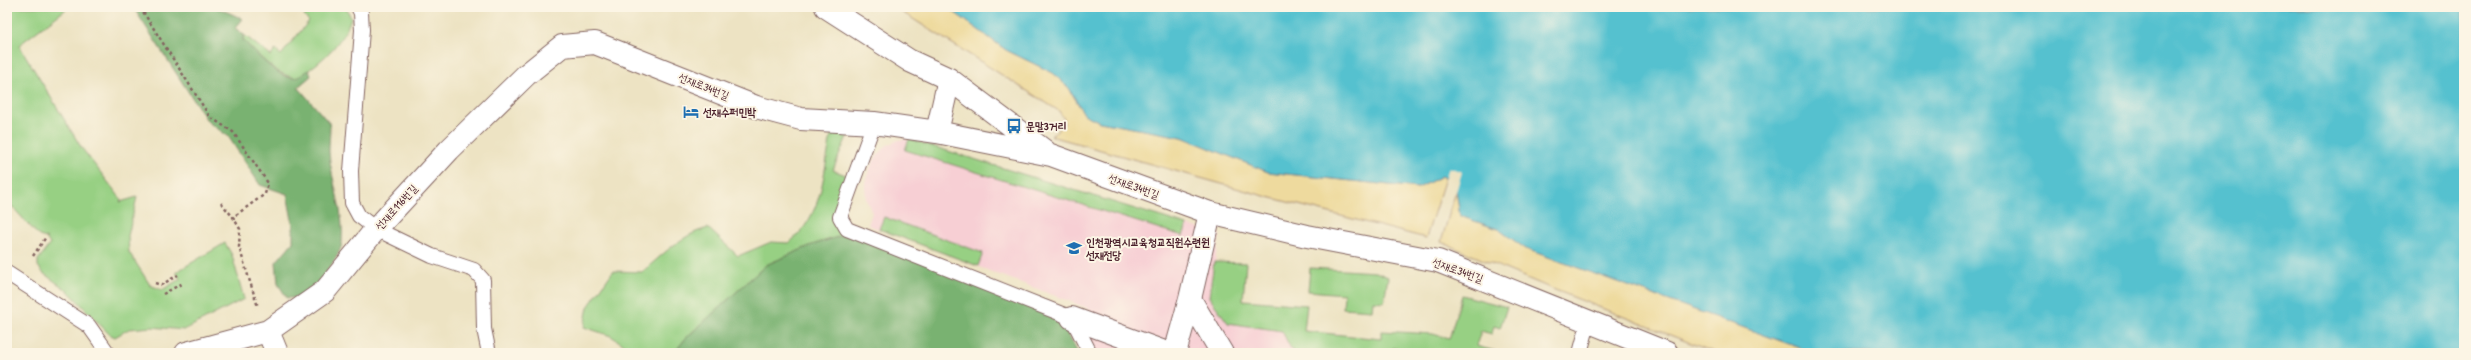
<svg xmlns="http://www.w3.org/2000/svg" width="2471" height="360" font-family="'Patrick Hand','Poor Story',sans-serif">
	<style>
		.built { fill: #f7cfd4 }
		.green { fill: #97d083; stroke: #707857 }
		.forest { fill: #79b271; stroke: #62684e }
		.sand { fill: #eeda9e; stroke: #9c7c64 }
		.water { fill: #55c1cf; stroke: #50707d }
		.pier { fill: #ede3c3 }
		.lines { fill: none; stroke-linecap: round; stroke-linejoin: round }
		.lane-casing { stroke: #836460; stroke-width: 16 }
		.street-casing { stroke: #836460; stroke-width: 24 }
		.path { stroke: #836460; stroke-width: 2.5; stroke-dasharray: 3 3; stroke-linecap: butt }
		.lane { stroke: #fff; stroke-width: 14 }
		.street { stroke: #fff; stroke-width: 22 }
		.labels { text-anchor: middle; stroke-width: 4; stroke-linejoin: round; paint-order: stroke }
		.street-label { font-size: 11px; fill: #4a1f2b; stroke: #fcf5e5 }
		.poi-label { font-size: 11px; font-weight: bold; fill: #4a1f2b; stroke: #fcf5e5; text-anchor: start }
	</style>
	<rect width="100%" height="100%" fill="#fcf5e5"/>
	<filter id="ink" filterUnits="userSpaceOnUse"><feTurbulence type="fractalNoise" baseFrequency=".025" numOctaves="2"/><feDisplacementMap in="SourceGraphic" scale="8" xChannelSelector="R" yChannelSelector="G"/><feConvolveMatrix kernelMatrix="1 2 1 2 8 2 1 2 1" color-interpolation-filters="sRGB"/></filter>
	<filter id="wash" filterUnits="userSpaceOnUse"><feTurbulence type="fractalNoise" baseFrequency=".012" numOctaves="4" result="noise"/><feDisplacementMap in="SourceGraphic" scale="16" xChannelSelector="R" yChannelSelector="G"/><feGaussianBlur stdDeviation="0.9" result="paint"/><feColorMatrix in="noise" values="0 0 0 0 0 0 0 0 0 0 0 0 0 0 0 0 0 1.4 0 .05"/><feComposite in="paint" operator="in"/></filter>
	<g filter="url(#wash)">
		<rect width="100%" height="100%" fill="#ede3c3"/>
		<path class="built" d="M 909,139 L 1187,225 L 1220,234 L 1215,262 L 1246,263 L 1243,300 L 1307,305 L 1304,331 L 1341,334 L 1342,353 L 1097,353 L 1083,328 L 1090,309 L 868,225 L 872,213 L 866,199 L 865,182 L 873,161 L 886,146 L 898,140 Z"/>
		<path class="green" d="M 7,7 L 69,7 L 19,45 L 81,147 L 121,199 L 120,202 L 137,197 L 128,236 L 129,252 L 150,285 L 162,290 L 180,279 L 176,272 L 225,243 L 232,255 L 244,299 L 184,330 L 152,327 L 129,329 L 115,337 L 109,334 L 68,291 L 43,273 L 38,266 L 38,260 L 50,244 L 46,238 L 39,236 L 7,201 Z
			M 310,7 L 346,7 L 351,18 C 342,45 320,63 297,78 C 274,75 259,55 243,40 L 243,34 L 271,56 L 275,50 L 281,55 L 309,21 L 304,16 Z
			M 849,132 L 833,170 L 853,178 L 840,217 L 854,232 L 812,245 L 766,265 L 686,338 L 674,353 L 636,353 L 611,336 L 584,327 L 588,307 L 613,271 L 642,272 C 663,255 680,235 708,228 L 738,256 L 771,242 L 789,243 C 823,215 823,176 831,135 Z
			M 909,139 L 1187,225 L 1183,236 L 905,150 Z
			M 884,217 L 983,253 L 978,266 L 879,229 Z
			M 1214,262 L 1246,263 L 1243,300 L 1307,305 L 1304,331 L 1381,339 L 1381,331 L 1433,334 L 1449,339 L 1462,295 L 1507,307 L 1500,328 L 1494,326 L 1492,334 L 1481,331 L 1476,346 L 1502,353 L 1413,353 L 1393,348 L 1392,353 L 1293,353 L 1282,331 L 1228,323 L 1209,297 Z
			M 1310,268 L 1376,272 L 1388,277 L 1384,302 L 1373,301 L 1372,310 L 1343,308 L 1344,294 L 1308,291 Z"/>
		<path class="forest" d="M 133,7 L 216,7 L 243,19 L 235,28 L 243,34 L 243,40 C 253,50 282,84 298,77 C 302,76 305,72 309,70 L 311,76 L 298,87 L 330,124 C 330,134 329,143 329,152 C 331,182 345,212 342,243 C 340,258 315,288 302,296 C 298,298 292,298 287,298 L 278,284 L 276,262 L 293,242 L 293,225 L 287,194 L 260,185 L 228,136 L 208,122 Z
			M 854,232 L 1056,312 L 1078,353 L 674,353 L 686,338 L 766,265 L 812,245 Z"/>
		<path class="sand" d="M 894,7 L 947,7 L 1006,50 L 1053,73 L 1069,88 L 1084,114 L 1100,122 L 1182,137 L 1268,172 L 1418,188 L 1442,176 L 1445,178 L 1426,238 L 1268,197 L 1051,136 L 1064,124 L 1064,119 L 1059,111 Z
			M 1456,191 L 1460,216 L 1498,229 L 1526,249 L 1814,353 L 1716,353 L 1550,288 L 1441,242 Z"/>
		<path class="water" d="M 947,7 L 2464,7 L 2464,353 L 1814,353 L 1526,249 L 1498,229 L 1460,216 L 1455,183 L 1442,176 L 1418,188 L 1268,172 L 1182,137 L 1100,122 L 1084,114 L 1069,88 L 1053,73 L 1006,50 Z"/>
		<path class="pier" d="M 1449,167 L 1462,172 L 1455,195 L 1453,185 L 1445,180 Z"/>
	</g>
	<g filter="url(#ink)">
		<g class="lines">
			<defs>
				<path id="lane" d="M 358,7 L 361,13 L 362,30 L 351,171 L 352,203 L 359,216 L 376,229 L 432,256 L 474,270 L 483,280 L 484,329 L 489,353
					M 874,123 L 840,217 L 847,229 L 1072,318 L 1090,353
					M 7,273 L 89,326 L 108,353
					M 1580,353 L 1589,320"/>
				<path id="street" d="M 826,7 L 910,61 L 949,79 L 1045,151
					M 937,132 L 949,79
					M 1210,213 L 1190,299 L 1222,353
					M 1072,318 L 1167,353
					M 268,331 L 277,353
					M 186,353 L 268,331 L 325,291 L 376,229 L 449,150 L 526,75 L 562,46 L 595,43 L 756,107 L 801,119 L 874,123 L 937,132 L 1051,155 L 1210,213 L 1307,236 L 1438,261 L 1667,353
					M 1175,353 L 1190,299"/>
			</defs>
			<use href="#lane" class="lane-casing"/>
			<use href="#street" class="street-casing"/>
			<path class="path" d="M 140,7 L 210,117 L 233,132 L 268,183 L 265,194 L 233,217 L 240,229 L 239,247 L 258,307
				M 221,203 L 233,217
				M 33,256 L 46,237
				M 155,283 L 161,285 L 178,275
				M 163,294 L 183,283"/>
			<use href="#lane" class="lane"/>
			<use href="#street" class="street"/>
		</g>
	</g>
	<defs>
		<symbol id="hotel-bare" viewBox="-9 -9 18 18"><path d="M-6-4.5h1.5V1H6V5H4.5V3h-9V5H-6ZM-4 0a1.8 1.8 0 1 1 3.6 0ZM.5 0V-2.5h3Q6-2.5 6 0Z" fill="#1f6fb2" stroke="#fcf5e5" stroke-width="2.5" paint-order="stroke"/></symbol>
		<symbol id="bus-bare" viewBox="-9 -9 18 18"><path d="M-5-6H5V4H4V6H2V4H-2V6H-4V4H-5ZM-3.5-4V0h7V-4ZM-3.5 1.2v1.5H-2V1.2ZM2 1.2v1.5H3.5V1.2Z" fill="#1f6fb2" stroke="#fcf5e5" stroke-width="2.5" paint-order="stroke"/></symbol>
		<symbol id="university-bare" viewBox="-9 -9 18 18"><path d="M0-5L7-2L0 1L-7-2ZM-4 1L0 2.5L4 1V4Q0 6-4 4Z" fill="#1f6fb2" stroke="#fcf5e5" stroke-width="2.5" paint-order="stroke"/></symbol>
	</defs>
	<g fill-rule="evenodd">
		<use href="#hotel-bare" x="680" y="101" width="22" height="22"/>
		<use href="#bus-bare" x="1003" y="115" width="22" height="22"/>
		<use href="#university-bare" x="1063" y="237" width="22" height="22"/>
	</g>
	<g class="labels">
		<g class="street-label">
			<text transform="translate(704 86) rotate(22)" y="4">선재로34번길</text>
			<text transform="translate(1134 186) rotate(20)" y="4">선재로34번길</text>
			<text transform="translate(396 207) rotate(-48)" y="4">선재로116번길</text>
			<text transform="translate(1458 270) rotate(20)" y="4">선재로34번길</text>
		</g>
		<g class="poi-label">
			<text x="703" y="116">선재수퍼민박</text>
			<text x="1026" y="130">문말3거리</text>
			<text x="1086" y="246">인천광역시교육청교직원수련원<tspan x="1086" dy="13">선재전당</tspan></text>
		</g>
	</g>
	<rect width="2471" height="360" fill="none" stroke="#fcf5e5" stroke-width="24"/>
</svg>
